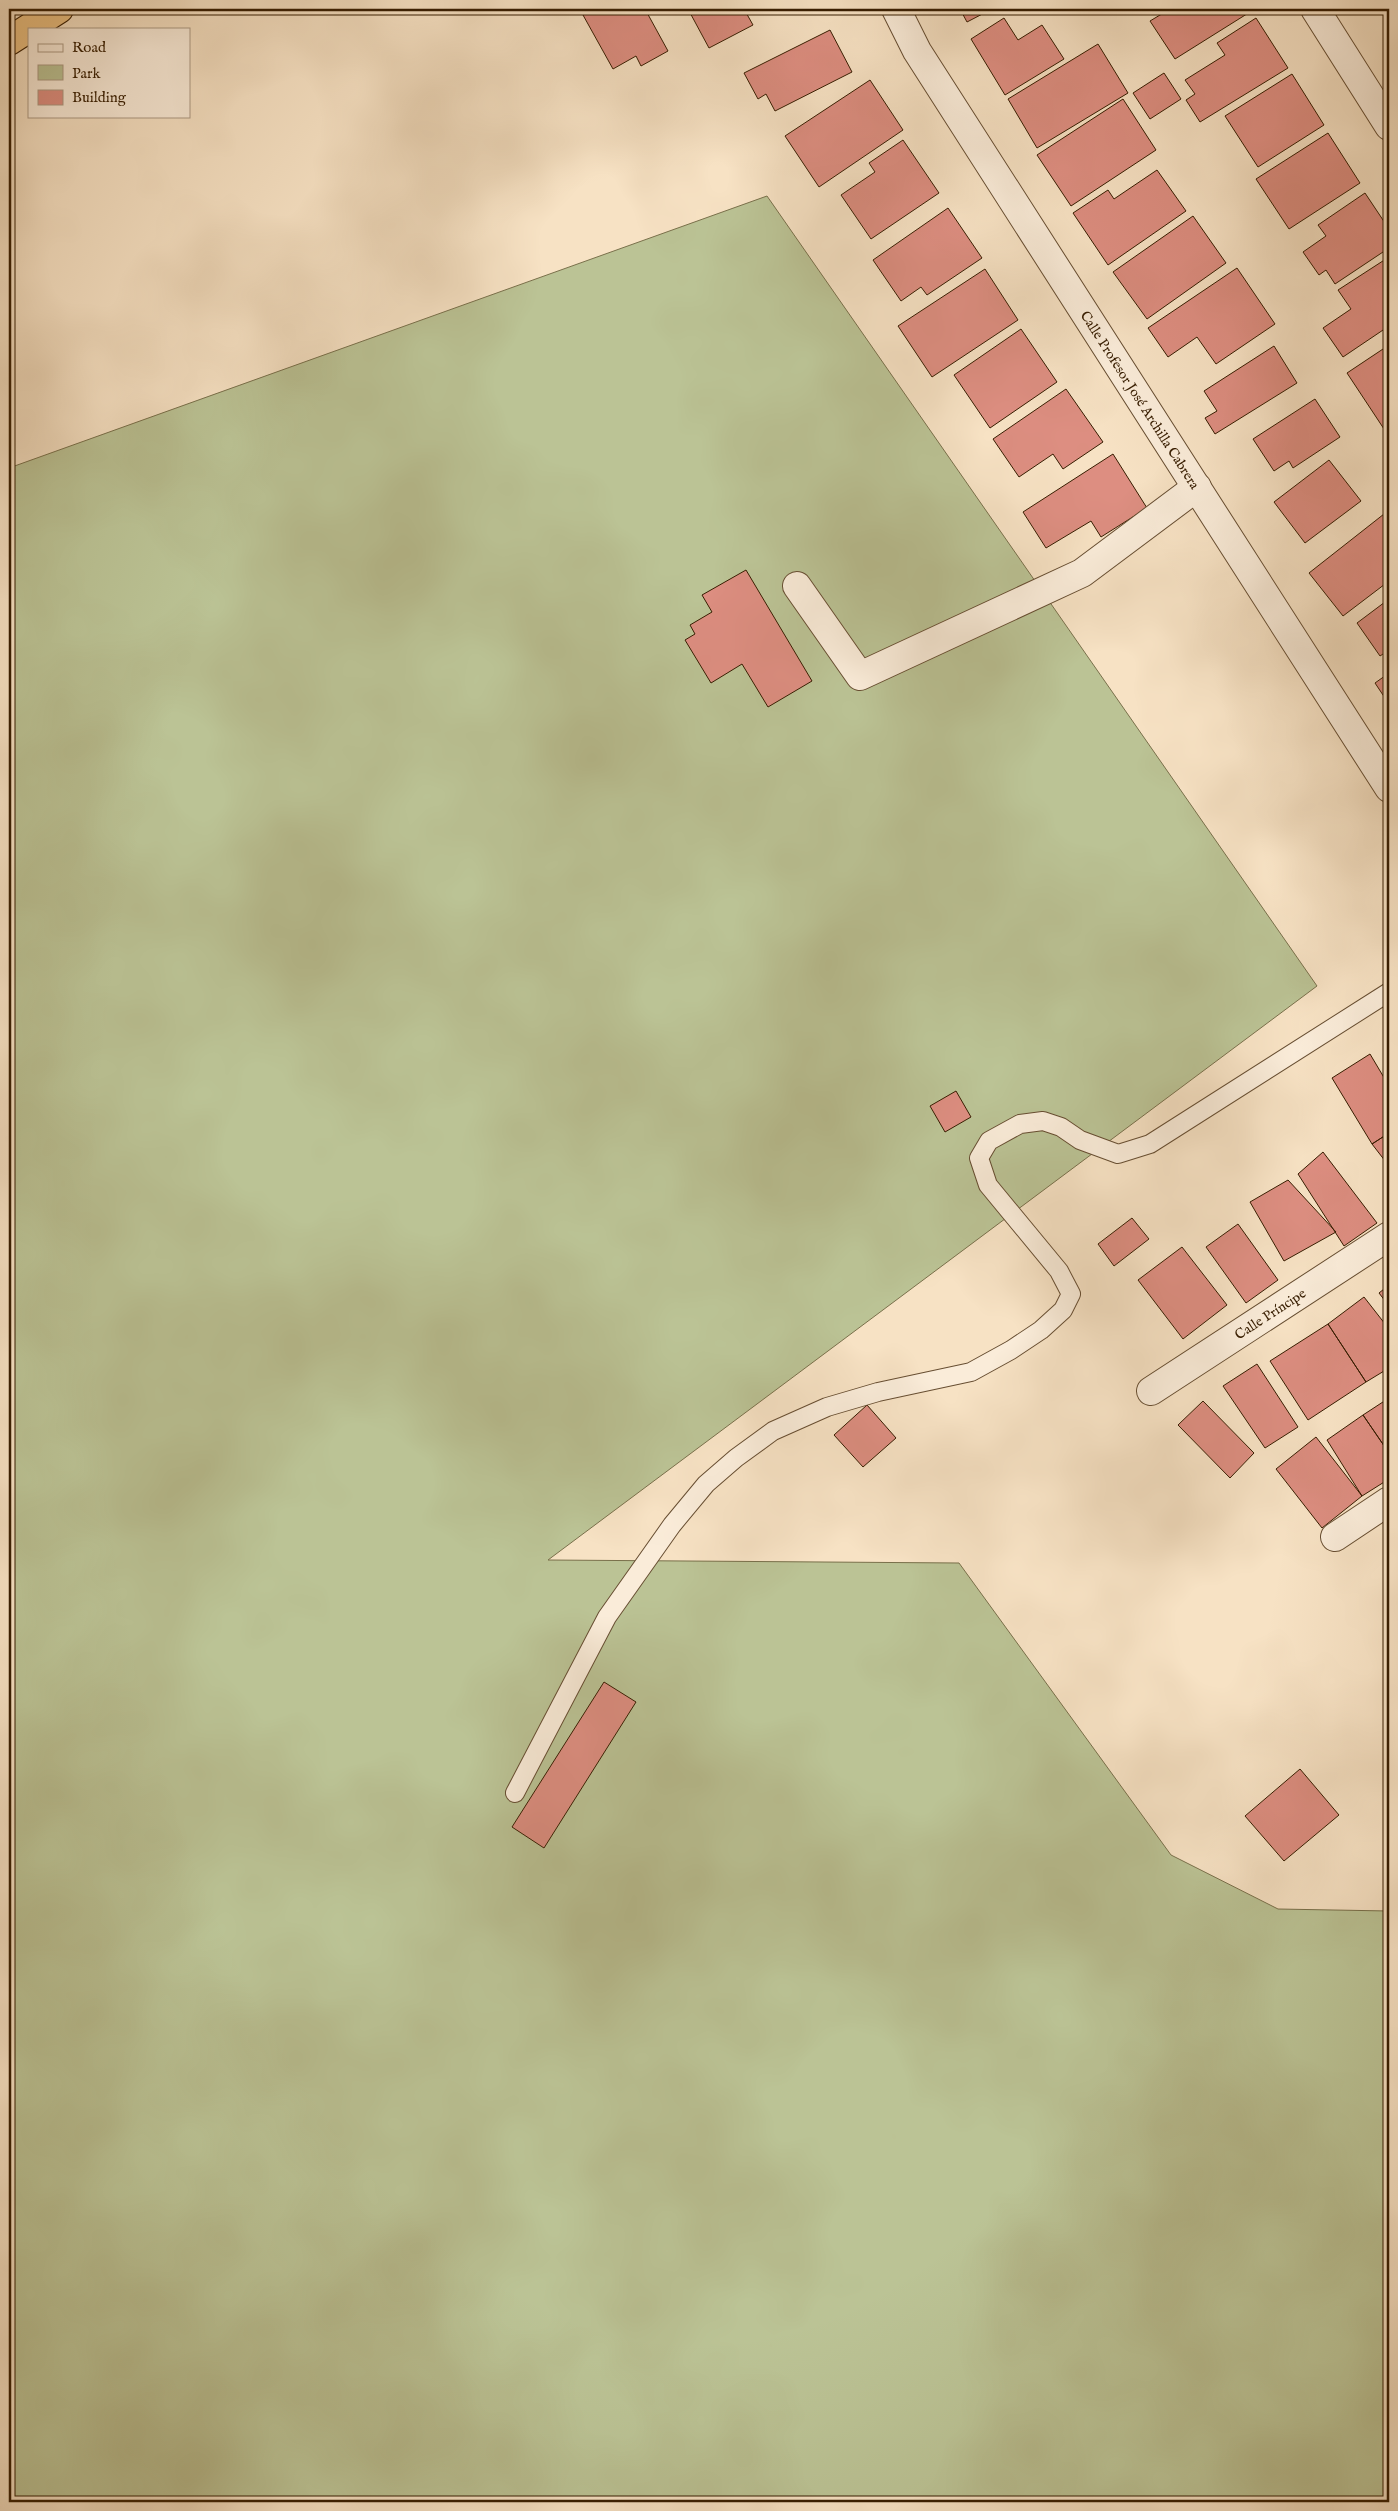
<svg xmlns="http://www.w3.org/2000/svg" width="1398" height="2511" font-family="'IM FELL English',serif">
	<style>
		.green { fill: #bbc395; stroke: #79704b }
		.building { fill: #dd8e81; stroke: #371d01 }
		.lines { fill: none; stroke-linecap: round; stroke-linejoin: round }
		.service-casing { stroke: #674e32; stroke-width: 20 }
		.minor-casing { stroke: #674e32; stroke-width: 30 }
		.trunk-casing { stroke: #371d01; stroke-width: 30 }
		.service { stroke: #faecd9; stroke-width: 18 }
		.minor { stroke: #faecd9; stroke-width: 28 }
		.trunk { stroke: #ecc182; stroke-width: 28 }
		.labels { text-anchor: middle; stroke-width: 4.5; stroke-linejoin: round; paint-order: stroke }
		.street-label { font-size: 14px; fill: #371d01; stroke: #faecd9 }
	</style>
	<rect width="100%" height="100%" fill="#f7e2c4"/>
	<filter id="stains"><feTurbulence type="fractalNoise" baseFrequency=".004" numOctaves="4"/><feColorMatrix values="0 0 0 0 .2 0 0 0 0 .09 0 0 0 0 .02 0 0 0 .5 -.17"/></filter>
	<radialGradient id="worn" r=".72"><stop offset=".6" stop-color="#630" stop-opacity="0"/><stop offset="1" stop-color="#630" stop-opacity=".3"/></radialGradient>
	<path class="green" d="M 767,196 L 1317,986 L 548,1560 L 959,1563 L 1171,1855 L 1278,1909 L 1389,1911 L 1389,2502 L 9,2502 L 9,468 Z"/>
	<path class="building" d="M 593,9 L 645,9 L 668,51 L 641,66 L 636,56 L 613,69 L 583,15 Z
		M 688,9 L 744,9 L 753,25 L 709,48 Z
		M 960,9 L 992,9 L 967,22 Z
		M 1170,9 L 1248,9 L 1250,12 L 1175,59 L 1150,21 Z
		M 1004,18 L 1018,40 L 1042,25 L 1064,59 L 1005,95 L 971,39 Z
		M 1256,18 L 1288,68 L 1200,122 L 1186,100 L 1195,94 L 1185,80 L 1225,55 L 1217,43 Z
		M 830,30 L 852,72 L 775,111 L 766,94 L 758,99 L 744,73 Z
		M 1098,44 L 1128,93 L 1037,148 L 1008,99 Z
		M 1164,73 L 1181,99 L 1150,119 L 1133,93 Z
		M 1292,74 L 1324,125 L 1258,167 L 1225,116 Z
		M 870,80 L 903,130 L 819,187 L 785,136 Z
		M 1123,99 L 1156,150 L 1071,206 L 1037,155 Z
		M 1328,133 L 1360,183 L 1289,229 L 1256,179 Z
		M 903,140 L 939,193 L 871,239 L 841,195 L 875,172 L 869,163 Z
		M 1157,170 L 1186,211 L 1108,265 L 1073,213 L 1108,190 L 1114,199 Z
		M 1365,193 L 1389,229 L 1389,248 L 1335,284 L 1326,270 L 1319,275 L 1303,252 L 1326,236 L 1318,225 Z
		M 948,208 L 982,258 L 927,295 L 921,287 L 901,301 L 873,260 Z
		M 1193,216 L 1226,263 L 1147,319 L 1113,272 Z
		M 1389,257 L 1389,326 L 1343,357 L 1323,328 L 1351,309 L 1338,290 Z
		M 1237,268 L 1275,324 L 1216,364 L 1197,337 L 1168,357 L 1148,328 Z
		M 985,269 L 1018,320 L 932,377 L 898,326 Z
		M 1021,329 L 1057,382 L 990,428 L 954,375 Z
		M 1389,345 L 1389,425 L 1384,429 L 1347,373 Z
		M 1274,346 L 1297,383 L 1215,434 L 1205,418 L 1217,411 L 1204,391 Z
		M 1066,389 L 1103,442 L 1063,469 L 1053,454 L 1019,477 L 993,439 Z
		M 1315,399 L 1340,437 L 1293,468 L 1289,461 L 1274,471 L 1253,439 Z
		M 1113,454 L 1147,508 L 1101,537 L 1091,521 L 1046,548 L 1023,512 Z
		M 1329,460 L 1361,501 L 1305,543 L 1274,502 Z
		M 1384,514 L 1389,520 L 1389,581 L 1343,616 L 1309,573 Z
		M 746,570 L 812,681 L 768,707 L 742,664 L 711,683 L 685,640 L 695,634 L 690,625 L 712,612 L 702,595 Z
		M 1389,599 L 1389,650 L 1380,656 L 1357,623 Z
		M 1389,673 L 1389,704 L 1375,683 Z
		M 1370,1054 L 1389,1086 L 1389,1133 L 1372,1144 L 1332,1078 Z
		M 956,1091 L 971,1117 L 945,1132 L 930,1106 Z
		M 1389,1133 L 1389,1166 L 1372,1144 Z
		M 1323,1152 L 1377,1223 L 1344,1246 L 1298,1174 Z
		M 1288,1180 L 1336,1232 L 1284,1261 L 1250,1202 Z
		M 1132,1218 L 1149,1239 L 1114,1266 L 1098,1244 Z
		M 1238,1224 L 1278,1280 L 1246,1303 L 1206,1247 Z
		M 1182,1247 L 1227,1305 L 1183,1339 L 1138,1280 Z
		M 1389,1285 L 1389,1306 L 1379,1293 Z
		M 1364,1297 L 1389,1329 L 1389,1368 L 1366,1382 L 1328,1324 Z
		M 1328,1324 L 1366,1382 L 1308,1420 L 1270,1361 Z
		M 1257,1364 L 1298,1427 L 1265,1448 L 1223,1386 Z
		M 1389,1398 L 1389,1453 L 1363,1415 Z
		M 1203,1401 L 1254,1453 L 1230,1478 L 1178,1425 Z
		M 867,1405 L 896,1438 L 863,1467 L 834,1435 Z
		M 1363,1415 L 1389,1453 L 1389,1479 L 1362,1496 L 1327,1440 Z
		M 1316,1437 L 1362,1496 L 1322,1528 L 1276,1469 Z
		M 604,1682 L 636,1702 L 544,1848 L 512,1827 Z
		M 1300,1769 L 1339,1815 L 1284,1861 L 1245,1816 Z"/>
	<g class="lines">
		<defs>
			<path id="service" d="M 515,1793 L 607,1617 L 672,1525 L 706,1484 L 736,1458 L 773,1431 L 827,1407 L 878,1392 L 971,1372 L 1011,1350 L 1041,1330 L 1063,1310 L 1071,1294 L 1059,1271 L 988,1185 L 979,1158 L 989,1141 L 1020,1124 L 1043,1121 L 1061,1127 L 1080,1140 L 1118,1154 L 1150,1144 L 1389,992"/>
			<g id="minor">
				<path id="s1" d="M 896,9 L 917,51 L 1389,788"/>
				<path d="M 1315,9 L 1389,126"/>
				<path d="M 797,586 L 860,676 L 1082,573 L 1197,487"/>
				<path id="s2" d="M 1151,1391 L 1389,1236"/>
				<path d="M 1335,1537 L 1389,1501"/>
			</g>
			<path id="trunk" d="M 9,41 L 59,9"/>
		</defs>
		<use href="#service" class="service-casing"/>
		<use href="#minor" class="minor-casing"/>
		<use href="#trunk" class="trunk-casing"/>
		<use href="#service" class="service"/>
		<use href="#minor" class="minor"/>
		<use href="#trunk" class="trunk"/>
	</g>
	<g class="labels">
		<g class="street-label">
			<text dy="5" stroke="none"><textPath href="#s1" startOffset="461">Calle Profesor José Archilla Cabrera</textPath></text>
			<text dy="5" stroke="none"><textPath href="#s2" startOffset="142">Calle Príncipe</textPath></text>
		</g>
	</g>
	<rect width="1398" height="2511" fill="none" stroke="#f7e2c4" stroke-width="30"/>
	<rect x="10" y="10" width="1378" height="2491" fill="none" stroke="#371d01" stroke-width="2.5"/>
	<rect x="15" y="15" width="1368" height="2481" fill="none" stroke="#371d01"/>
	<rect x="28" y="28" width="162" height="90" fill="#faecd9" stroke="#ac9983"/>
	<rect x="38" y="44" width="25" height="8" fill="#faecd9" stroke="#ac9983"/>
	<text x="72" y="52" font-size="15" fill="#371d01">Road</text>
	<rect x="38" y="65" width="25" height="15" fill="#bbc395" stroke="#ac9983"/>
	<text x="72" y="78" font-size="15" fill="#371d01">Park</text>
	<rect x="38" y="90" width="25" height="15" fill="#dd8e81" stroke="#ac9983"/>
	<text x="72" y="102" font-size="15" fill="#371d01">Building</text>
	<rect width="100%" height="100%" filter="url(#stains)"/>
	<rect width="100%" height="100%" fill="url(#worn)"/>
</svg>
